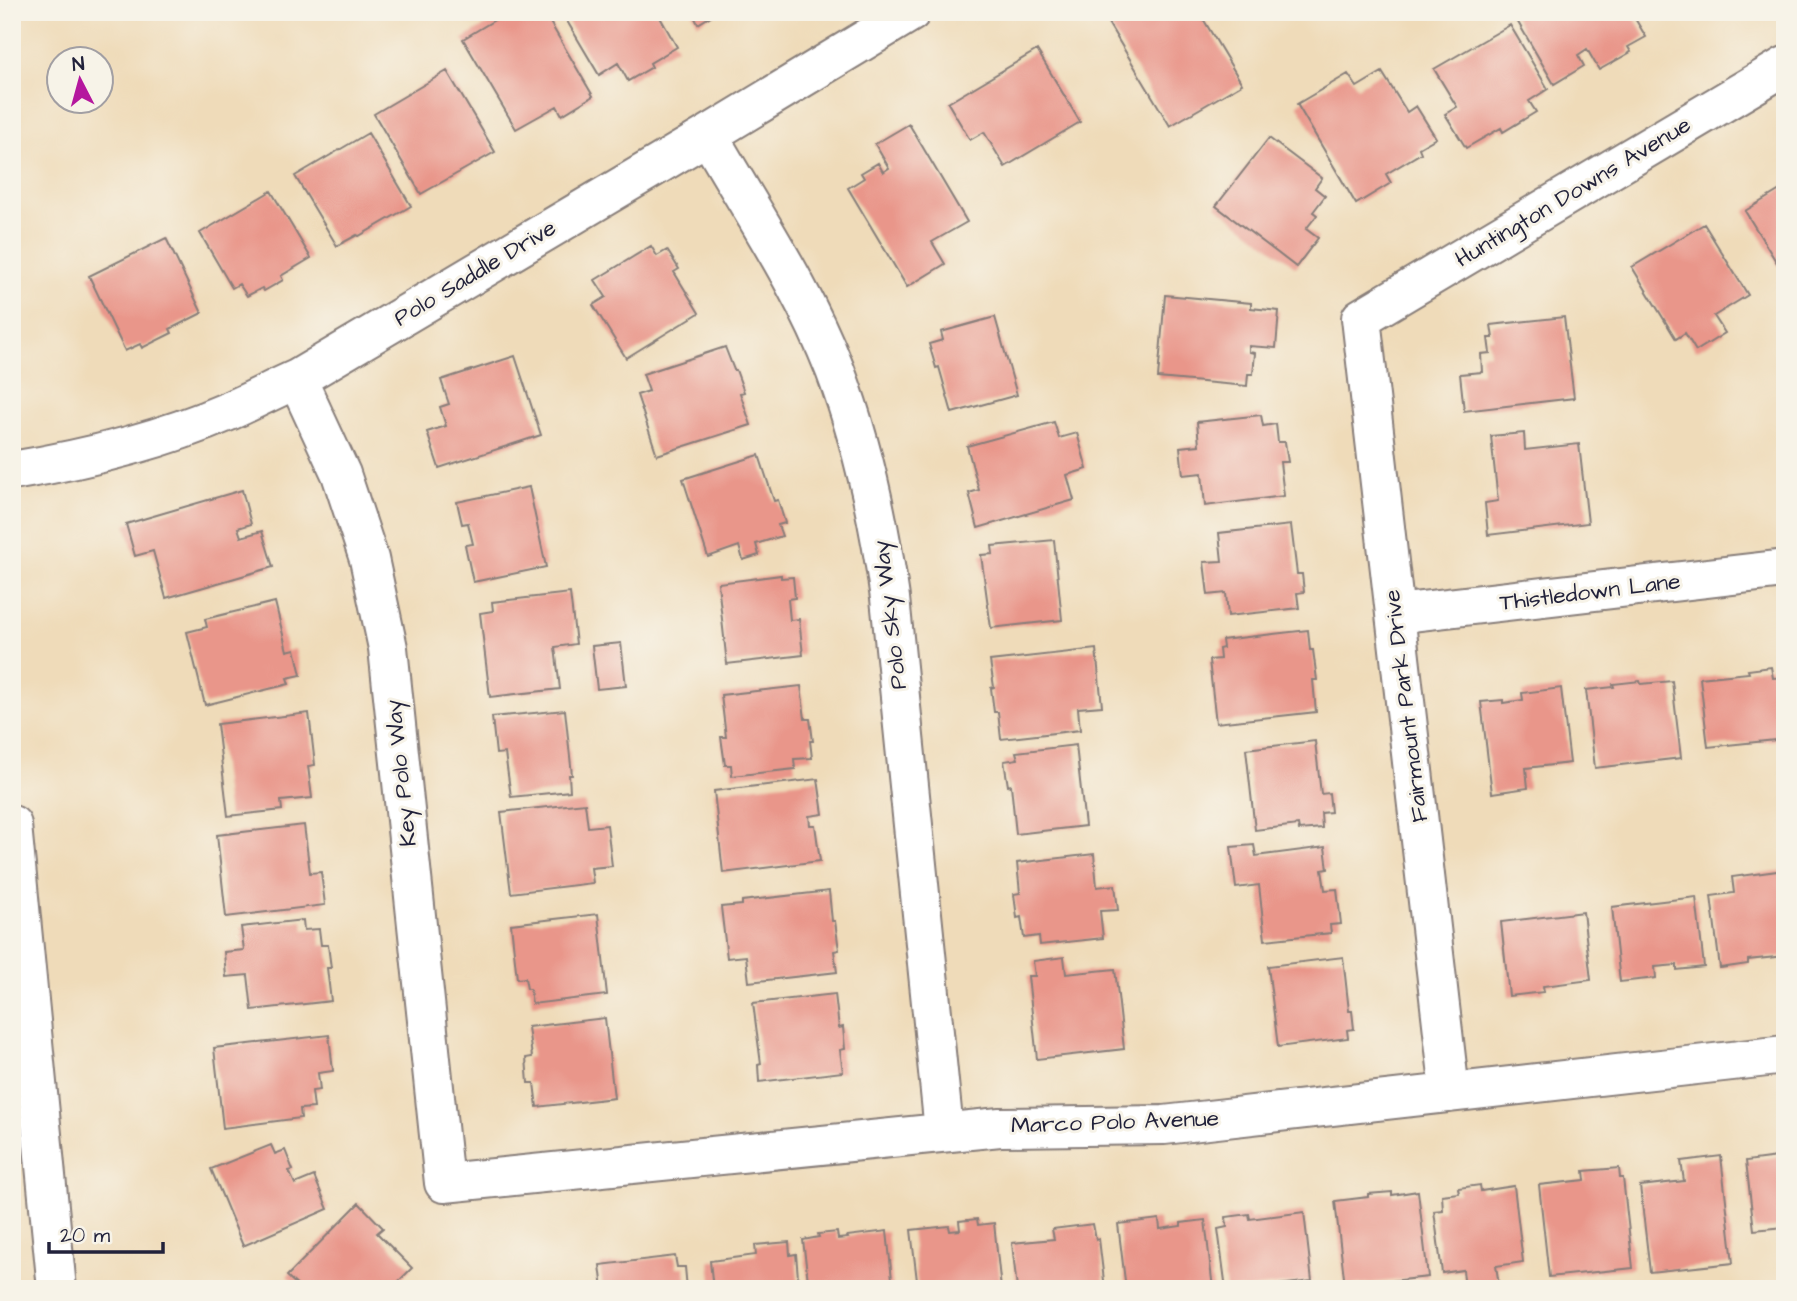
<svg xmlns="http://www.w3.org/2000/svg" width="1797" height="1301" viewBox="0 0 1797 1301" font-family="'Architects Daughter',sans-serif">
  <rect width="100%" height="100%" fill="#f7f3e8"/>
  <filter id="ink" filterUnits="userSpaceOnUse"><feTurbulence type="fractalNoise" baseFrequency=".0143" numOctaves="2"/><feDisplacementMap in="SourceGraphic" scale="14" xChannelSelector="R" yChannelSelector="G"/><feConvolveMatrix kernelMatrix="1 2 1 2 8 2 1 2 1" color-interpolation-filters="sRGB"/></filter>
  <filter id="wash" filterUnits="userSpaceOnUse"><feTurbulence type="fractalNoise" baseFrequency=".00686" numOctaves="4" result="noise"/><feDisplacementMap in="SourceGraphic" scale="28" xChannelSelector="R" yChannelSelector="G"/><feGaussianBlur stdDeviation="1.57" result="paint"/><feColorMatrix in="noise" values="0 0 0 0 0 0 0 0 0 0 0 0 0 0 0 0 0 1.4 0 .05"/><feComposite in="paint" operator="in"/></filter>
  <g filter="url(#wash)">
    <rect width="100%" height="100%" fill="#efdbb9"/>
    <g id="blocks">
      <path fill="#e9968a" d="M508,12H524L528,19L541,12H544L593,96L562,115L557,106L516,129L463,39Z
        M571,12H657L677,47L650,63L652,67L628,81L618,63L599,75L564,16Z
        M692,12H717L698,24Z
        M1123,12H1143L1144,15L1148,12H1199L1242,84L1170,126L1107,21Z
        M1512,12H1613L1614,14L1618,12H1631L1646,37L1628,47L1631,52L1599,70L1587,49L1578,55L1584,66L1554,84Z
        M1510,25L1548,89L1529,101L1536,112L1503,132L1501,128L1466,148L1445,114L1457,107L1434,69Z
        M1037,50L1080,122L1005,167L984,132L970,140L948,103Z
        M447,71L495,152L421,194L374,114Z
        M1382,72L1407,112L1416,106L1436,138L1419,148L1421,153L1386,174L1391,183L1356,204L1297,104L1348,74L1357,87Z
        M909,124L967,222L932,242L945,264L907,287L848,188L864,178L861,173L878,163L883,172L889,168L875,144Z
        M368,133L411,206L359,236L357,235L337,246L295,176Z
        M1269,138L1322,178L1315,188L1325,196L1313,212L1317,215L1306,229L1318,238L1296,267L1216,206Z
        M1785,187V276L1745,211Z
        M271,191L311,258L281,276L283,280L264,291L262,288L247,296L239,284L232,288L200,233Z
        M1704,224L1748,295L1714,316L1725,333L1696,351L1685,333L1676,339L1632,267Z
        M166,238L202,313L170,329L172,333L142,348L140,344L125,351L89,276Z
        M651,246L657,256L667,250L679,269L674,272L699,313L626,358L593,305L606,297L595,280Z
        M1165,295L1251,303V308L1279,311L1276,348L1249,346V352L1255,353L1253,374H1248L1247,386L1158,378Z
        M995,317L1017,395L952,413L939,367L936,368L929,344L943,340L941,332Z
        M1564,317L1574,398L1464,411L1460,374L1482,372L1481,354L1490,353L1488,338H1493L1491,325Z
        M725,347L734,370H736L744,392L740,393L751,425L657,455L637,395L649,391L643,374Z
        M515,356L541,435L439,468L427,432L446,426L440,407L449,404L441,380Z
        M1261,415L1263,426L1276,424L1278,442H1285L1288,462H1280L1284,496L1205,506L1202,473L1183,475L1180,447L1199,445L1197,422Z
        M1054,422L1059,438L1077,433L1087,469L1067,475L1074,500L978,528L969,493L979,490L967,446Z
        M1524,433L1525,450L1579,444L1588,523L1488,535L1485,503L1498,501L1491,436Z
        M759,455L774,501L778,500L785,523L778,525L782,536L756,544L759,555L743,560L739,546L708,557L683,479Z
        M529,487L546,567L473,582L465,545L473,544L468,523L462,524L457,502Z
        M242,490L251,524L238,528L241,537L262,531L273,567L166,598L153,551L135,556L126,524Z
        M1291,525L1297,574H1302L1304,592L1297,593L1299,608L1228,616L1226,593L1208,595L1204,562L1222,561L1219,533Z
        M1054,540L1062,620L991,628L981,555L993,554L992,546Z
        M781,575V578L793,577L795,598L788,599L790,620L799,619L803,655L727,664L718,583Z
        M570,593L576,644L555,647L560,689L490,697L480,613L493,611L492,602Z
        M275,602L287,651L295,649L301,675L287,678L289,684L205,705L187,632L207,627L205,619Z
        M1308,630L1310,650H1313L1317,680H1313L1316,712L1216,723L1209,660L1220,659L1219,649L1223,648L1222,640Z
        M621,643L626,686L597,689L592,646Z
        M1096,649L1102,706L1078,708L1080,730L1001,739L998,712H994L991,688L994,687L990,661Z
        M1771,667L1773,678L1785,677V739L1708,747L1700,678L1749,673L1748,670Z
        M1640,681L1641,684L1672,681L1681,758L1595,768L1586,690L1614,687L1613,684Z
        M801,686L805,719H810L813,741H810L812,758L794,759L795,769L732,776L731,765H725L721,737H726L721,695Z
        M1561,688L1570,763L1526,768L1528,788L1492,793L1481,702L1503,700V703L1523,700L1522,693Z
        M565,710L572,775H569L570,791L511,797L505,753L496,754L492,717Z
        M309,713L315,765L308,766L312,798L281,801L282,810L228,816L217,724Z
        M1315,741L1321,794L1329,793L1331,812L1321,813L1322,828L1299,830L1298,825L1255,830L1246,749Z
        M1076,745L1085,826L1016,834L1011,785L1008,786L1004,761L1018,759L1016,752Z
        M818,779L823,814L809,816L810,825H815L820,861L723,873L714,791Z
        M585,803L588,827L607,825L612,866L591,868L593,883L511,893L501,812Z
        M304,825L310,873L321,872L325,905L226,917L217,835Z
        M1254,845L1256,856L1325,847L1328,869L1322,870L1325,890L1337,889L1341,924L1330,925L1331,933L1265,940L1259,885L1236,888L1231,847Z
        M1094,854L1097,887L1115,885L1118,910L1100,911L1103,938L1040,945L1039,936L1024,938L1021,917L1017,918L1014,894L1020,893L1017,863Z
        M1785,870V956L1748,960V964L1720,968L1711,896L1734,893L1732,877Z
        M829,891L832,921H835L839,950L834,951L837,972L749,982L746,956L727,958L721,907L742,905V901Z
        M1696,897L1704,967L1677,970V965L1655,967L1656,978L1620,982L1612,907Z
        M1583,912L1591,980L1543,986L1544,992L1509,996L1501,922Z
        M598,914L607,995L532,1004L530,989H527L525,978L517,979L511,924Z
        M303,920L304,930L319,929L321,945H328L331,968H327L331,1001L252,1010L248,975L226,977L224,952L244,950L241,927Z
        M1064,957L1066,974L1115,969L1124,1049L1037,1059L1028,976H1035L1033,961Z
        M1343,957L1349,1011H1352L1354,1029L1347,1030L1348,1038L1278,1047L1268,966Z
        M835,994L839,1028L843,1027L845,1049L840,1050L843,1072L759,1082L758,1065L761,1064L753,1003Z
        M605,1018L614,1098L537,1107L534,1083H528L526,1058L532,1057L528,1027Z
        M329,1035L333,1071L318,1073L320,1090L312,1091L314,1108L300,1109L301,1118L223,1128L214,1048Z
        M271,1145L275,1154L285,1150L293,1170L289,1171L295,1184L314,1176L328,1209L243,1246L211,1169Z
        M1721,1156L1733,1263L1650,1272L1640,1186L1684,1181L1681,1161Z
        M1785,1156V1227L1754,1230L1746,1161Z
        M1619,1168L1620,1178H1623L1633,1268L1549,1277L1539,1185L1585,1180L1584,1171Z
        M1480,1185L1481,1191L1514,1186L1523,1262L1496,1266L1499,1285L1465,1289L1463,1270L1442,1273L1434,1211L1443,1210L1442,1195L1459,1193L1458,1188Z
        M1418,1191L1428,1277L1345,1286L1335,1201L1368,1197V1194L1392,1192V1195Z
        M359,1203L383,1228L377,1233L412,1268L391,1289H301L287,1276Z
        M1304,1212L1312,1281L1245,1289H1226L1218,1229L1227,1227L1226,1217L1249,1214L1250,1219Z
        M977,1219L978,1225L994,1223L1001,1289H918L911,1230L949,1226L950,1231L960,1230L959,1221Z
        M1159,1219L1160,1229L1181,1226V1223L1205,1220L1213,1289H1126L1118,1224Z
        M1093,1224L1096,1240L1099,1239L1105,1289H1017L1012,1243L1054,1239L1052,1229Z
        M887,1231L893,1289H809L803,1240L819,1237L818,1234L837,1232L838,1239L848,1238L847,1236Z
        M789,1242L790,1255L796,1254L799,1289H713L710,1261L756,1255L755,1245Z
        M675,1256L677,1267H685L687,1289H603L600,1265Z"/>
    </g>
  </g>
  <g filter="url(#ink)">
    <use href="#blocks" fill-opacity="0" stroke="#887e7a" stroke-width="2"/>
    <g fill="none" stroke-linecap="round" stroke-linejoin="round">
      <g stroke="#887e7a" stroke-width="42">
        <path id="minor" d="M708,135C752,212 803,287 835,370C863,444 879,520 890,598L944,1131
          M297,379L341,474L369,559L388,648L444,1183L1000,1127L1164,1125L1785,1055
          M12,471C86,459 160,441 229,411C252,401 274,389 297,379L708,135L911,12
          M1395,614L1785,569
          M12,825L57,1289
          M1450,1093L1361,318L1785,66"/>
      </g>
      <use href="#minor" stroke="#fff" stroke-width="38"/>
    </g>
  </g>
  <g text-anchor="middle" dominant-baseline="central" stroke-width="6" stroke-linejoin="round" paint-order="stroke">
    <g font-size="23" fill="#22223b" stroke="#f7f3e8">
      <text transform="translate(1573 192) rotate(-31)">Huntington Downs Avenue</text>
      <text transform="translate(475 273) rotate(-31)">Polo Saddle Drive</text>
      <text transform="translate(1590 592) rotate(-7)">Thistledown Lane</text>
      <text transform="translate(890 615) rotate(-97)">Polo Sky Way</text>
      <text transform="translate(1406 706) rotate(-97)">Fairmount Park Drive</text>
      <text transform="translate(401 773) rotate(-96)">Key Polo Way</text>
      <text transform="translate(1115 1122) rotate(-2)">Marco Polo Avenue</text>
    </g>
  </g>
  <rect width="1797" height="1301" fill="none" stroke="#f7f3e8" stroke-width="42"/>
  <g transform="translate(80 80) rotate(354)"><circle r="33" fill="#f7f3e8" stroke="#a29fa3" stroke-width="2"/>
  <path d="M0-5L12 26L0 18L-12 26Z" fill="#b5179e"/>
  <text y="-10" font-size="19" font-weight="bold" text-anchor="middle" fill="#22223b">N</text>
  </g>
  <path d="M49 1242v10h114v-10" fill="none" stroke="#22223b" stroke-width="3.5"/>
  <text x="60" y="1242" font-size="21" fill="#22223b" stroke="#f7f3e8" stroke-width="5" paint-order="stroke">20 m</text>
</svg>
